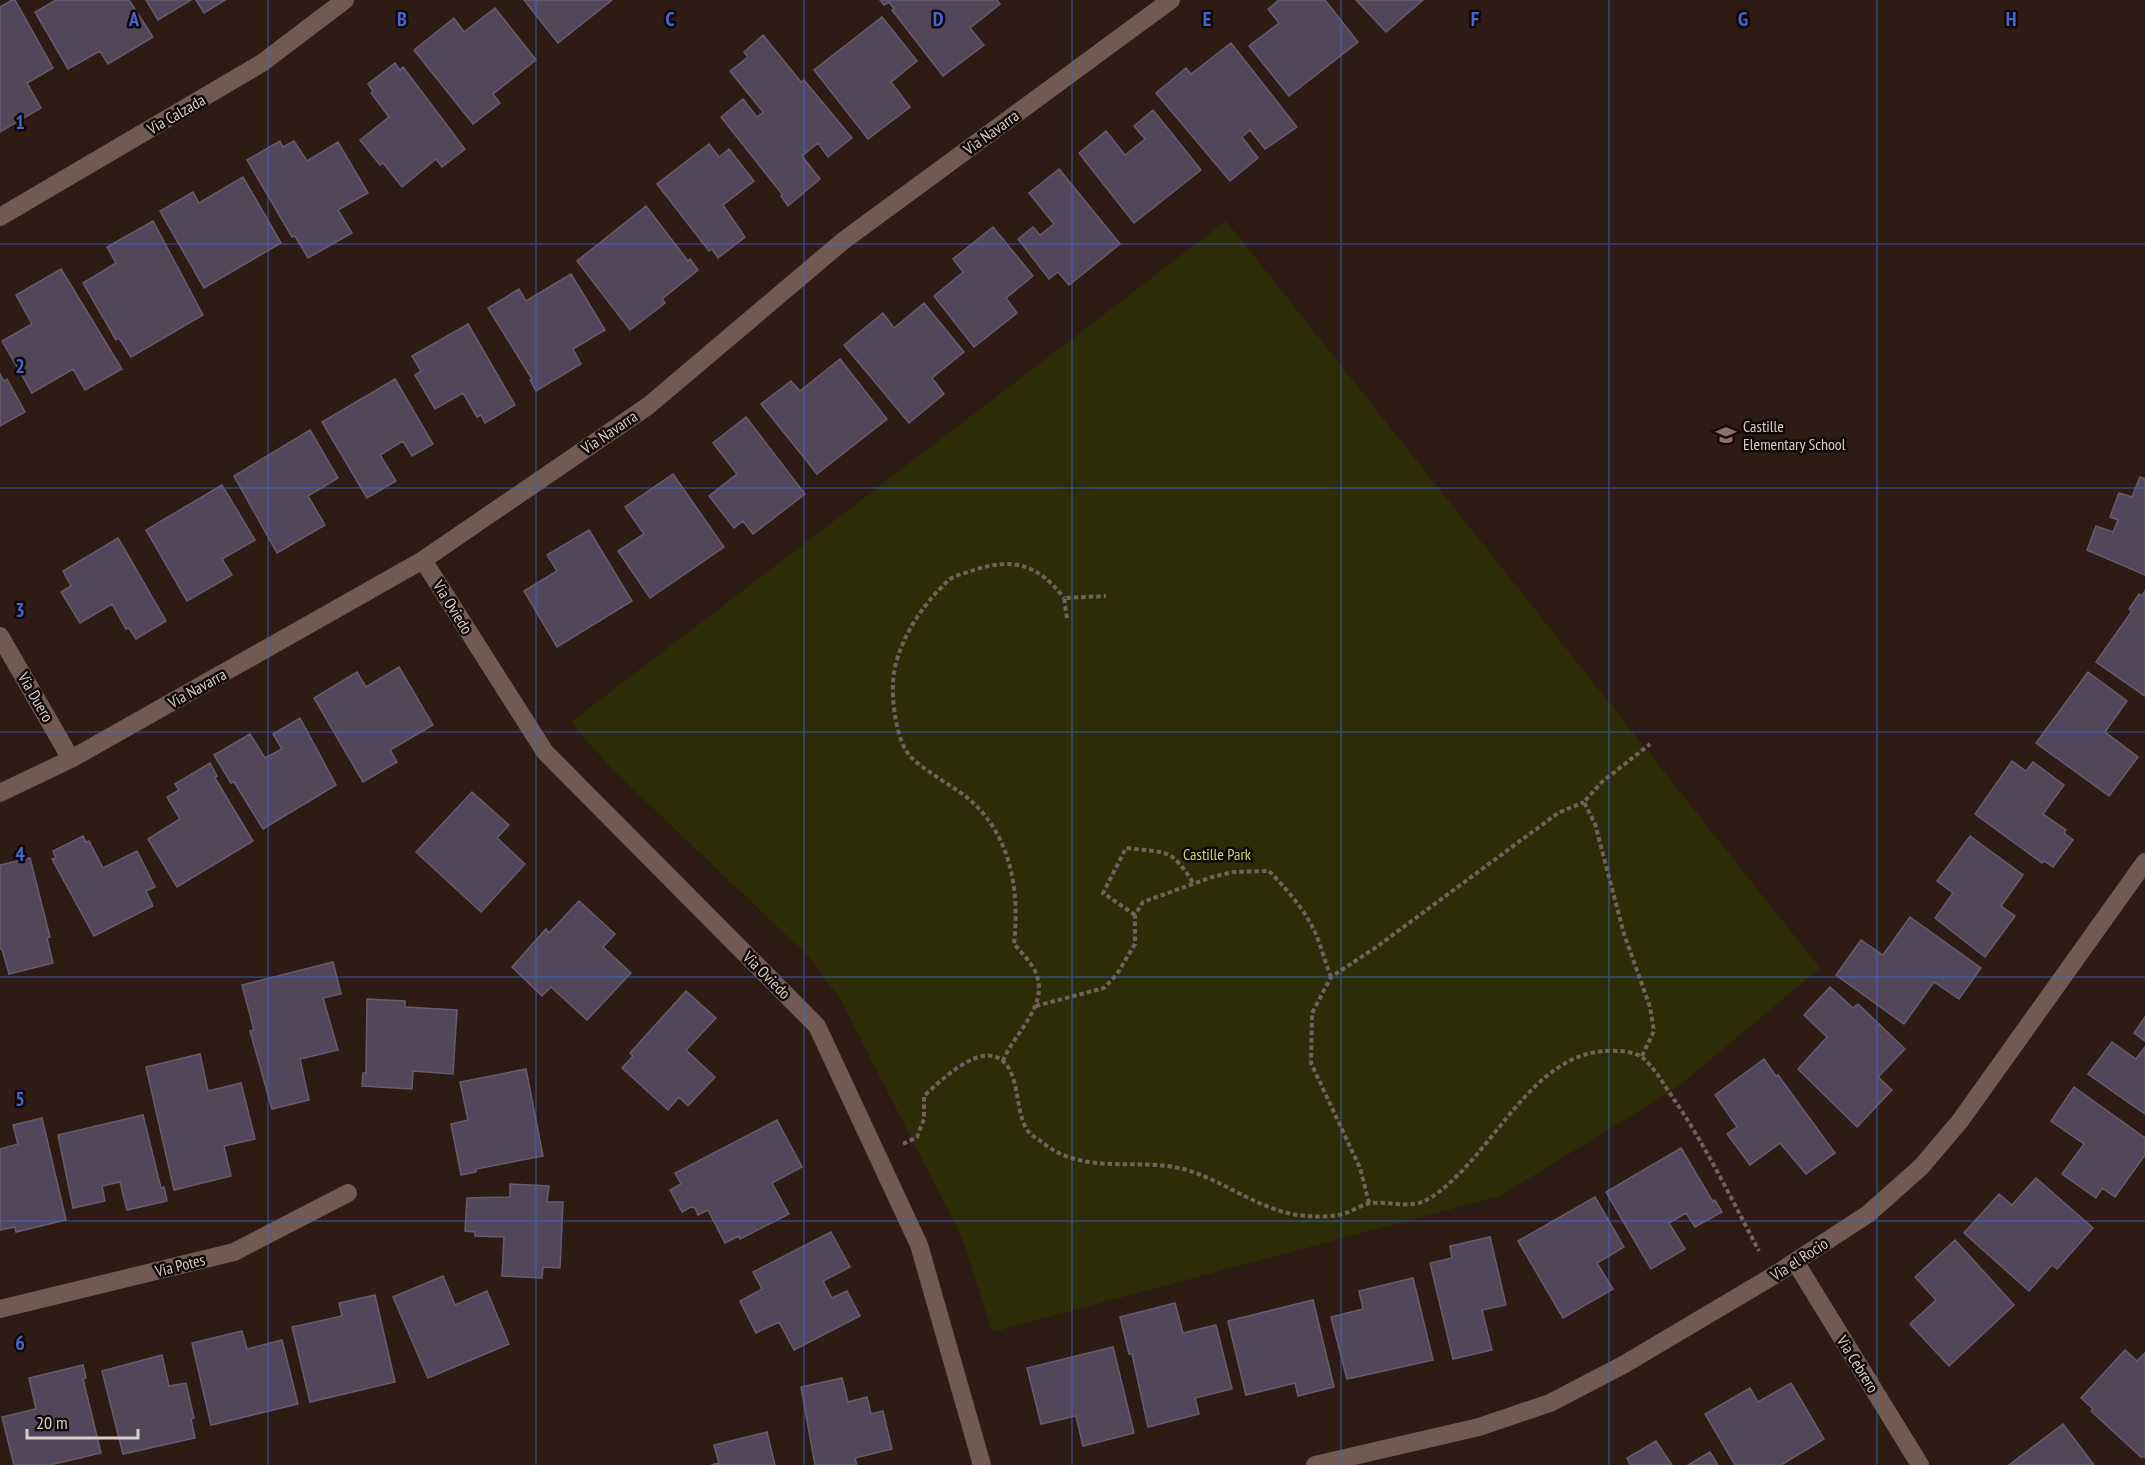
<svg xmlns="http://www.w3.org/2000/svg" width="2145" height="1465" viewBox="0 0 2145 1465" font-family="'PT Sans Narrow',sans-serif">
  <rect width="100%" height="100%" fill="#2e1c14"/>
  <path fill="#2c2d07" d="M1226,221L1820,968L1675,1089L1500,1196L992,1332L965,1246L954,1222L841,1000L808,956L611,768L571,722Z"/>
  <path fill="#52475a" stroke="#675c6f" stroke-width="1.5" d="M12,0H15L53,68L27,83L41,108L0,132V7Z
    M56,0H129L153,37L108,64L100,51L68,69L35,12Z
    M146,0H191L158,20Z
    M196,0H225L204,13Z
    M524,0H612L558,43Z
    M880,0H997L1000,4L970,28L984,45L943,76L892,10L894,9L889,2L884,5Z
    M1279,0H1325L1358,42L1289,96L1249,46L1279,23L1268,9Z
    M1356,0H1423L1386,32Z
    M495,8L536,60L493,94L500,103L473,124L414,50L454,18L464,32Z
    M882,17L917,61L891,82L910,107L868,139L814,70Z
    M763,35L801,82L804,80L852,138L828,157L818,143L802,156L820,179L788,206L781,196L782,194L721,117L743,99L757,117L763,112L730,71L748,57L744,52Z
    M1231,43L1297,127L1265,149L1250,130L1242,137L1258,158L1230,181L1156,93L1186,68L1191,74Z
    M395,63L400,70L403,67L465,149L442,167L436,159L402,187L383,163L380,165L360,140L389,117L371,93L373,91L368,84Z
    M1153,110L1201,170L1134,223L1079,153L1106,131L1125,155L1145,139L1134,126Z
    M280,141L283,147L294,141L307,161L338,142L368,193L338,210L352,233L308,258L295,236L292,237L247,160Z
    M709,144L719,157L729,149L754,181L723,205L745,237L718,258L712,249L709,251L657,184Z
    M1059,169L1120,244L1069,285L1058,272L1049,279L1018,239L1033,227L1040,235L1054,224L1029,193Z
    M243,177L281,243L204,288L160,211L193,192L199,203Z
    M646,206L688,261L690,259L698,270L662,299L665,303L630,330L577,261Z
    M153,221L203,315L131,357L119,338L116,340L83,283L116,263L107,247Z
    M993,227L1033,276L1006,298L1017,313L974,347L934,296L963,272L953,259Z
    M61,269L122,369L85,390L73,369L32,393L2,341L32,324L16,295Z
    M571,274L605,330L573,349L581,364L536,391L530,380L532,379L488,308L519,289L526,301Z
    M924,303L964,352L932,378L944,394L909,423L844,345L883,313L894,328Z
    M468,324L515,405L485,423L481,415L477,417L463,393L435,409L415,375L421,371L412,356Z
    M840,359L887,419L817,474L761,404L791,381L800,391Z
    M0,374L4,381L7,379L25,412L0,426Z
    M395,379L433,444L412,456L403,441L380,455L396,481L367,498L322,422Z
    M746,417L805,494L753,534L743,521L734,528L709,496L737,474L713,443Z
    M310,430L338,478L308,496L325,525L277,553L234,476Z
    M673,474L724,547L650,598L618,551L644,534L625,507Z
    M2140,477L2145,479V575L2087,550L2096,526L2113,532L2118,520L2110,517L2119,493L2132,497Z
    M222,485L255,540L222,559L232,575L187,601L146,530Z
    M589,530L632,601L557,647L524,591L557,571L547,555Z
    M118,538L166,621L136,639L129,628L126,629L112,604L80,623L61,592L71,586L63,571Z
    M2145,591V696L2096,662L2132,611L2129,609L2139,594L2142,596Z
    M399,667L433,725L390,750L397,762L363,782L314,698L357,672L366,687Z
    M2088,672L2127,701L2105,732L2138,757L2109,796L2036,743Z
    M300,718L336,785L263,829L234,782L231,783L214,755L250,734L265,758L282,749L273,734Z
    M2012,761L2026,771L2033,762L2064,785L2043,814L2066,830L2064,833L2073,840L2053,867L2044,861L2042,863L1975,814Z
    M210,763L217,776L215,778L253,841L177,887L148,839L180,819L167,797L179,790L175,784Z
    M472,792L509,825L497,838L525,864L481,912L416,852Z
    M83,836L86,842L89,841L103,868L137,851L155,887L146,891L153,906L94,936L52,859L56,858L53,851Z
    M1970,836L2023,875L2001,906L2015,916L1985,957L1935,918L1953,893L1937,881Z
    M30,858L50,937L47,938L53,963L9,974L2,949H0V865Z
    M579,901L615,934L603,947L631,973L587,1020L551,987L542,996L512,967L546,929L549,933Z
    M1910,917L1981,968L1959,999L1934,982L1904,1024L1836,975L1861,940L1883,955Z
    M333,962L341,994L323,998L338,1050L300,1059L309,1100L272,1109L250,1031L254,1030L242,985Z
    M1830,987L1853,1008L1858,1004L1905,1049L1878,1077L1892,1090L1857,1127L1798,1069L1827,1037L1804,1015Z
    M686,991L716,1018L686,1050L715,1077L688,1106L679,1097L668,1110L622,1068L633,1056L630,1053Z
    M367,999L405,1001V1007L457,1010L453,1074L413,1071L412,1089L362,1086L363,1073H366Z
    M2145,1017V1041L2134,1033Z
    M2112,1042L2136,1059L2145,1047V1114L2088,1074Z
    M200,1054L208,1091L241,1083L255,1139L224,1146L231,1176L174,1190L146,1067Z
    M1764,1059L1776,1076L1778,1075L1835,1153L1806,1174L1780,1143L1750,1165L1727,1134L1737,1127L1715,1095Z
    M526,1069L543,1156L476,1169V1172L461,1175L451,1124L468,1120L460,1082Z
    M2074,1087L2145,1138V1155L2115,1197L2102,1188L2096,1198L2062,1174L2084,1144L2051,1121Z
    M143,1115L161,1188L164,1187L167,1201L127,1210L120,1182L102,1186L105,1201L73,1208L58,1135Z
    M42,1118L66,1220L16,1232L15,1227L0,1230V1149L18,1144L13,1125Z
    M777,1120L802,1167L772,1183L789,1214L740,1239L739,1236L725,1243L708,1210L698,1215L695,1208L691,1207L682,1212L670,1190L681,1184L675,1173Z
    M1681,1148L1713,1202L1715,1200L1722,1212L1695,1227L1686,1213L1669,1223L1685,1249L1651,1269L1606,1192Z
    M2036,1178L2093,1228L2057,1269L2052,1265L2029,1291L1964,1233L1999,1194L2012,1205Z
    M510,1184L549,1186L547,1202H563L560,1268L543,1267L542,1278L502,1276L504,1237L475,1236V1232L465,1231L467,1198L510,1197Z
    M1595,1197L1624,1247L1597,1263L1613,1289L1563,1318L1518,1241Z
    M831,1232L850,1267L823,1281L832,1298L847,1291L860,1316L794,1350L779,1322L756,1333L740,1301L762,1289L753,1272Z
    M1490,1237L1506,1305L1482,1310L1492,1350L1453,1359L1430,1263L1452,1258L1450,1246Z
    M1955,1240L2014,1305L1949,1366L1910,1324L1936,1300L1915,1277Z
    M443,1276L455,1305L487,1291L509,1344L428,1378L393,1297Z
    M1413,1278L1433,1360L1347,1379L1331,1317L1363,1309L1359,1291Z
    M375,1295L395,1382L310,1402L292,1327L342,1316L339,1303Z
    M1313,1300L1334,1387L1298,1396L1295,1383L1246,1395L1228,1321Z
    M1175,1303L1183,1333L1216,1325L1232,1389L1195,1398L1199,1414L1148,1427L1132,1354H1129L1120,1317Z
    M242,1331L247,1349L282,1340L298,1404L211,1425L192,1343Z
    M1113,1347L1134,1433L1083,1446L1076,1416L1041,1424L1027,1368Z
    M2125,1350L2137,1361L2145,1353V1457H2141L2091,1411L2093,1409L2081,1398Z
    M162,1355L169,1386L186,1383L194,1418L191,1419L195,1438L123,1454L102,1371Z
    M83,1365L86,1378L83,1379L101,1453L50,1465H14L2,1417L36,1409L29,1378Z
    M842,1378L848,1402L867,1397L871,1414L883,1411L892,1449L855,1458L857,1465H815L801,1387Z
    M1791,1383L1824,1439L1781,1465H1735L1705,1414L1750,1388L1758,1402Z
    M2063,1424L2094,1465H2009Z
    M767,1432L775,1465H711L719,1463L714,1445Z
    M1656,1441L1672,1465H1630L1627,1458Z
    M1710,1452L1718,1465H1688Z"/>
  <g fill="none" stroke-linecap="round" stroke-linejoin="round">
    <path stroke="#72625b" stroke-width="4" stroke-dasharray="4.5 3" stroke-linecap="butt" d="M1067,618L1064,598L1106,596
      M1135,915L1103,893L1126,848C1166,853 1171,847 1193,883
      M1036,1006L1104,988L1117,974L1135,944V915L1143,902L1212,877L1233,872L1269,871C1286,888 1304,909 1315,932C1321,946 1325,962 1331,977
      M1642,1056L1654,1031L1650,1007L1624,934L1595,824L1584,802L1602,782L1650,744
      M1003,1061C1014,1032 1051,1005 1035,971C1030,961 1021,952 1014,944C1020,890 1011,832 965,796C951,785 920,768 910,756C896,740 892,702 893,682C895,645 922,604 949,580C955,575 966,573 974,570C1014,557 1039,565 1064,598
      M903,1144L917,1137L924,1119V1096C939,1082 971,1051 993,1056C1021,1063 1014,1108 1026,1128C1029,1134 1036,1138 1042,1142C1085,1178 1142,1155 1190,1171C1230,1184 1265,1214 1308,1216C1320,1217 1334,1217 1346,1213C1354,1210 1363,1204 1371,1203C1391,1201 1412,1210 1430,1198C1495,1157 1532,1045 1617,1051C1625,1051 1638,1053 1643,1058C1655,1068 1664,1085 1673,1098C1706,1146 1732,1200 1759,1251
      M1369,1203L1360,1168L1311,1063L1312,1013L1331,977L1375,948L1558,813L1584,802"/>
    <path stroke="#715a51" stroke-width="18" d="M0,217L262,63L345,0
      M423,560L545,752L817,1026L919,1245L982,1465
      M0,636L71,759
      M0,793L71,759L423,560L648,406L843,241L1171,0
      M1796,1263L1920,1465
      M0,1309L234,1252L348,1193
      M1315,1465L1479,1427L1550,1403L1623,1365L1773,1276L1868,1214L1921,1167L1960,1121L2145,862"/>
  </g>
  <path fill="none" stroke="#4368d5" stroke-width="1.5" stroke-opacity="0.55" d="M268,0V1465M536,0V1465M804,0V1465M1072,0V1465M1341,0V1465M1609,0V1465M1877,0V1465M0,244H2145M0,488H2145M0,732H2145M0,977H2145M0,1221H2145"/>
  <defs>
    <g id="school-bare" transform="scale(1.62)"><path d="M0-5L7-2L0 1L-7-2ZM-4 1L0 2.5L4 1V4Q0 6-4 4Z" fill="#8d6e63" stroke="#110806" stroke-width="2.5" paint-order="stroke"/></g>
  </defs>
  <g fill-rule="evenodd">
    <use href="#school-bare" x="1726" y="435"/>
  </g>
  <g text-anchor="middle" dominant-baseline="central" stroke-width="5" stroke-linejoin="round" paint-order="stroke">
    <g font-size="16" fill="#dbcec9" stroke="#110806">
      <text transform="translate(176 114) rotate(-30)">Via Calzada</text>
      <text transform="translate(991 132) rotate(-36)">Via Navarra</text>
      <text transform="translate(609 432) rotate(-34)">Via Navarra</text>
      <text transform="translate(453 607) rotate(58)">Via Oviedo</text>
      <text transform="translate(197 688) rotate(-29)">Via Navarra</text>
      <text transform="translate(36 697) rotate(60)">Via Duero</text>
      <text transform="translate(767 975) rotate(45)">Via Oviedo</text>
      <text transform="translate(1799 1259) rotate(-33)">Via el Rocio</text>
      <text transform="translate(180 1265) rotate(-14)">Via Potes</text>
      <text transform="translate(1858 1364) rotate(58)">Via Cebrero</text>
    </g>
    <g font-size="16" fill="#dbcec9" stroke="#110806" text-anchor="start">
      <text x="1743" y="426">Castille<tspan x="1743" dy="18">Elementary School</tspan></text>
    </g>
    <g font-size="16" fill="#d0d66e" stroke="#110806">
      <text x="1217" y="854">Castille Park</text>
    </g>
  </g>
  <g font-size="20" text-anchor="middle" font-weight="bold" fill="#4368d5" stroke="#110806" stroke-width="5" stroke-linejoin="round" paint-order="stroke">
    <text x="134" y="26">A</text>
    <text x="402" y="26">B</text>
    <text x="670" y="26">C</text>
    <text x="938" y="26">D</text>
    <text x="1207" y="26">E</text>
    <text x="1475" y="26">F</text>
    <text x="1743" y="26">G</text>
    <text x="2011" y="26">H</text>
    <text x="20" y="129">1</text>
    <text x="20" y="373">2</text>
    <text x="20" y="617">3</text>
    <text x="20" y="861">4</text>
    <text x="20" y="1106">5</text>
    <text x="20" y="1350">6</text>
  </g>
  <path d="M27 1429v9h111v-9" fill="none" stroke="#dbcec9" stroke-width="3"/>
  <text x="36" y="1429" font-size="18" fill="#dbcec9" stroke="#110806" stroke-width="4.5" paint-order="stroke">20 m</text>
</svg>
